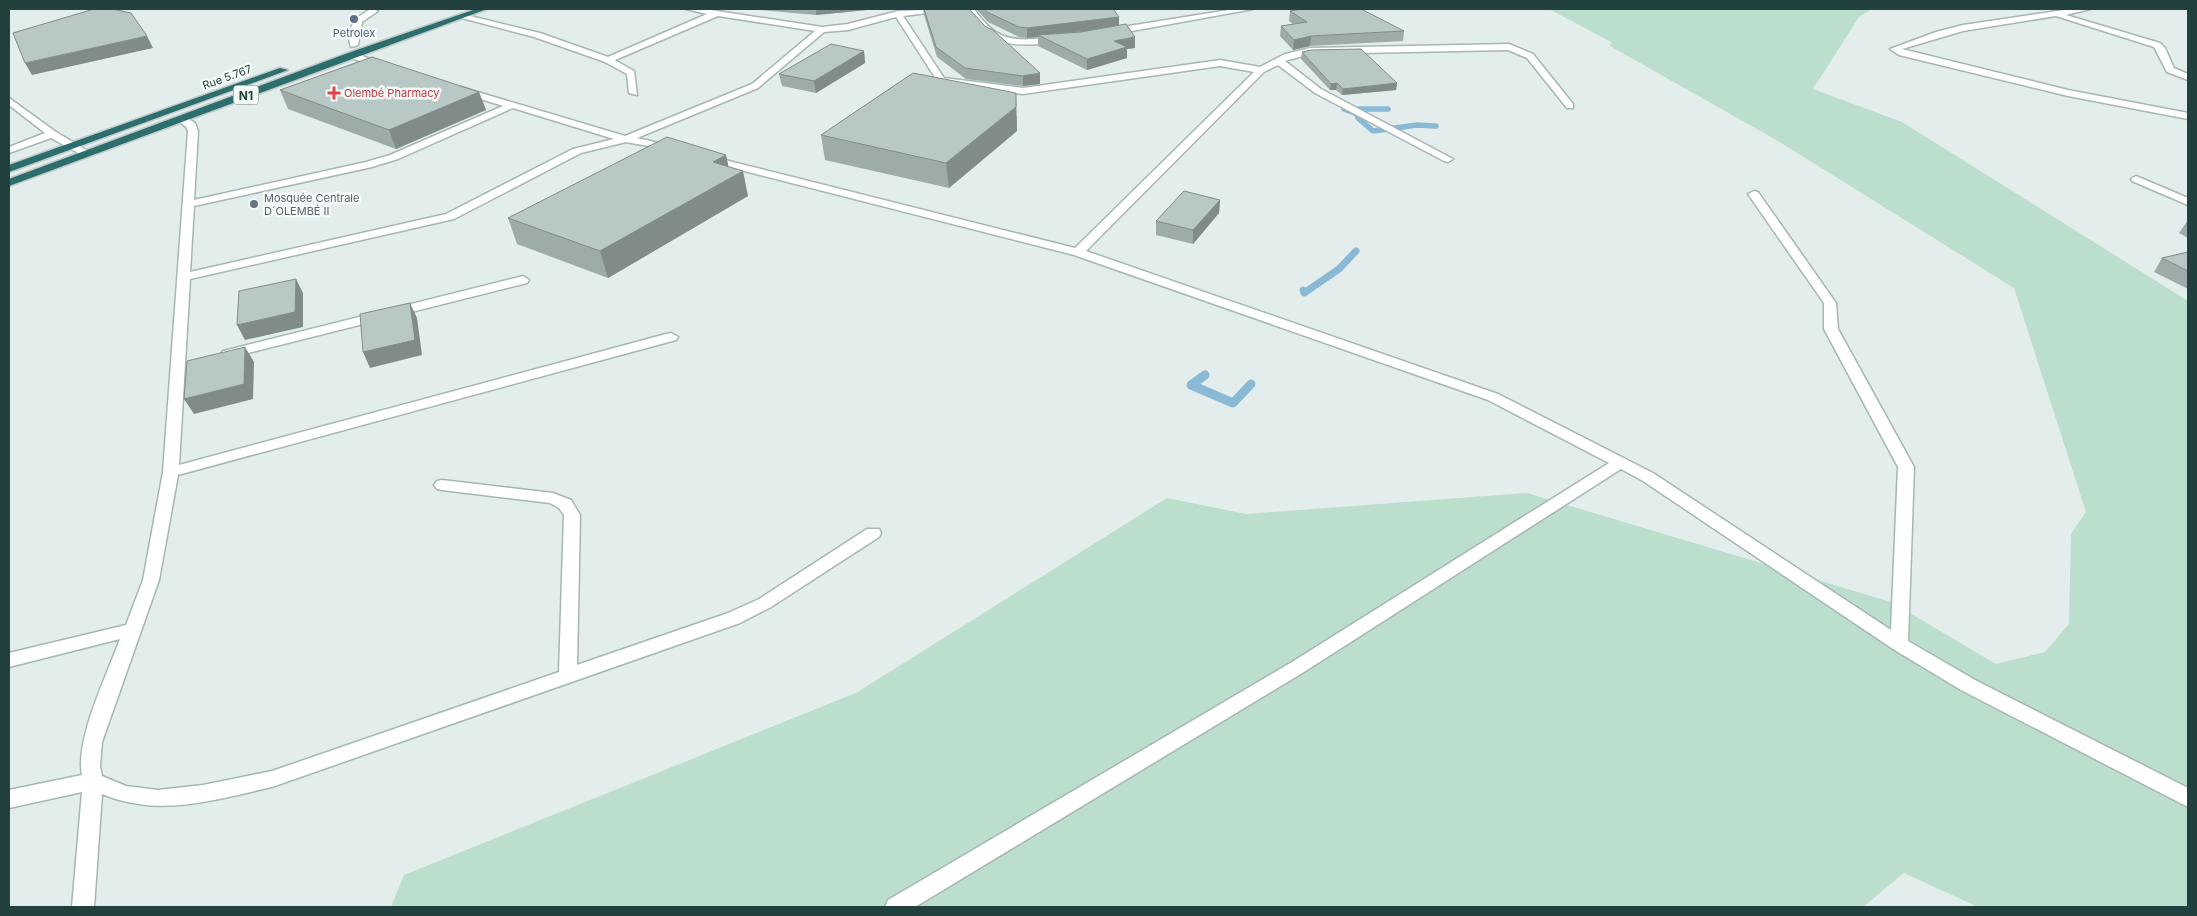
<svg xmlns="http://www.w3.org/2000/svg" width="2197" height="916" viewBox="0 0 2197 916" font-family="Inter,sans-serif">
  <rect width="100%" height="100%" fill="#e3edeb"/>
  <path fill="#bbdfcc" d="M1549,9H1872L1859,17L1813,89L1902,122L2188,301V907H1978L1904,873L1863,907H391L404,875L856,693L1167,498L1246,514L1527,493L1891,602L1996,664L2045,652L2069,624L2071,534L2086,512L2014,288L1778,141L1610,46L1611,42Z"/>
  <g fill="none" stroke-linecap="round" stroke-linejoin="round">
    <path stroke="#89b9d4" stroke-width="5.5" d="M1344,109L1357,114L1358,118L1373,131L1417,125L1436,126
      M1349,109H1388"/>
    <path stroke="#89b9d4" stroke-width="7" d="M1303,290L1304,293L1339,269L1356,251"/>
    <path stroke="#89b9d4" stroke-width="9" d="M1205,375L1191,385L1233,403L1251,384"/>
    <g stroke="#a5b6b4" stroke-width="3">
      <path id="lane" d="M371,9L378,11L362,22L358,45L351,47C345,29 355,17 371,9Z
        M605,58H611L634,71L637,95L629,93L627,74L605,62Z"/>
    </g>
    <g stroke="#a5b6b4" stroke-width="3">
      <path id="street" d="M686,9H704L822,27L848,24L898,11L948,9L944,11L903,16L944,78L1023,88L1220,60L1260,67L1285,54L1310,48L1509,44L1533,54L1573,104V108H1567L1527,58L1508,50L1310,54L1285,61L1321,89L1453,159L1448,162L1444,161L1315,93L1278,65L1264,72L1086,251L1498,394L1653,473L1891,630L1898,467L1824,329V303L1748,194L1754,191L1758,192L1836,303L1838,329L1914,467L1908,641L1975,680L2188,788V807L1961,690L1893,649L1643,481L1621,469L1304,672L915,907H885L888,900L1292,662L1609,463L1488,400L1074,255L705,161V157L709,156L1075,248L1254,72L1220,66L1023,94L948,85L938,82L896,17L848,30L824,32L758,88L637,138L676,147V151L626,142L581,153L454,219L190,279L179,465L666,334L671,333L678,337L676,340L178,475L159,580L102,742L100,766L102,776L126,786L158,790L203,785L272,771L559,672L564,515L559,508L550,503L442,490L437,489L434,485L437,481L442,480L553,493L571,500L580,515L577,665L728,613L759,599L867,529H879L881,533L879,537L771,607L740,623L272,787C213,800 160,818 102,794L94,907H72L82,792L9,808V790L82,775C75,739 107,675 120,639L9,667V653L126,625L143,580L163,472L188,131L186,127L178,120L187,118L195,123L198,131L194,200L366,162L390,155L503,106L458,92L456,90L461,87L625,136L752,84L815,31L718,16L608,63L534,37L458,17L462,14L540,33L608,57L707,14ZM513,108L614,139L573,149L446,214L190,272L194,206L372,167L398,159Z
        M966,9H974C995,39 1010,42 1046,38C1052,38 1057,37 1061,40C1056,44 1046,44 1039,44C1001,47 987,39 966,9Z
        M1235,9H1253L1110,35L1106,32L1110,29Z
        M2071,9H2090L2066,15L2160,43L2165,48L2174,68L2188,74V80L2167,72L2154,47L2056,16L1963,31L1902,49L2068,90L2188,113V119L2068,96L1899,55L1890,49L1936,32L1963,25Z
        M348,53H354L389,66L384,69L348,57Z
        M9,98L56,132L93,154L88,157L84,156L51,138L9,153V147L45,133L9,105Z
        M2136,176L2188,198V205L2132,181L2131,179Z
        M523,276L529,280L527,283L228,358L221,354L223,351Z"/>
    </g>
    <g stroke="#c1cac9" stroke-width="3">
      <path id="highway" d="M476,9H487L9,186V179L348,53Z
        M280,68L288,70L9,172V165Z"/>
    </g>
    <use href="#lane" fill="#fff" fill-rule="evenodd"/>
    <use href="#street" fill="#fff" fill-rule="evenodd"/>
    <use href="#highway" fill="#2c6d6d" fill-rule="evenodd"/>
  </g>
  <path fill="#9eaca9" d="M746,9H877L816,15Z
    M923,9H969L1040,84L1023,86L966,79L937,57L924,15Z
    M976,9H1113L1119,26L1135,37V48L1127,49V58L1087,70L1038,46V37L1027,38L1019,37L988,22Z
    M1290,11L1404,31L1403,41L1310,46L1293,50L1280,36L1281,26L1293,24L1289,21Z
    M864,51L865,63L816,93L782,86L779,74Z
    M1302,52L1397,83L1396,90L1342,95L1336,90H1330L1301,59Z
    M280,90L479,92L486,110L396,149L288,109Z
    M1017,116V131L949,188L825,160L821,135Z
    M726,155L728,166L748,196L608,278L517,244L508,218Z
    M1220,200L1219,213L1193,244L1156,235V221Z
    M2188,220V238L2179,233Z
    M2188,252V289L2154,272L2162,258Z"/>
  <path fill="#818c8a" d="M816,9H877L816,15Z
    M1119,17V27L1040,36L1038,35V37L1027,38V28Z
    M147,36L153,48L32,75L25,63Z
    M1311,36L1310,46L1293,50L1294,40Z
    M1135,37V48L1127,49V58L1087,70V59L1114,41Z
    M864,51L865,63L816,93L814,81Z
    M1040,73V84L1023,86V76Z
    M1337,83L1336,90H1330L1331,84Z
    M1397,83L1396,90L1342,95L1343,89Z
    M479,92L486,110L396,149L389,130Z
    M1016,93L1017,131L949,188L946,163Z
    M726,155L731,178L743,171L748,196L608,278L600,251L713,162Z
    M1220,200L1219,213L1193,244V230Z
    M296,279L303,293V327L245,340L237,325Z
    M410,303L417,318L422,355L370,368L363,352Z
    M245,347L254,362L253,399L194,414L184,399Z"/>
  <path fill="#b8c8c5" stroke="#818c8a" d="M94,9H112L131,13L147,36L25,63L13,33Z
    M924,9H969L986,27L993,30L1040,73L1023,76L965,68L936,47Z
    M984,9H1113L1119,17L1027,28L1019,27L987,12Z
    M1302,9H1361L1404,31L1311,36L1294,40L1281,26L1307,22L1290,11Z
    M1126,24L1135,37L1114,41L1127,47L1087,59L1038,35L1081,32Z
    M831,44L864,51L814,81L779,74Z
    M1361,49L1397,83L1343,89L1337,83L1331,84L1302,52L1311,50Z
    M372,57L479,92L389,130L280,90Z
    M913,73L1016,93V107L946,163L821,135Z
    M667,137L726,155L713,162L743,171L600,251L508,218Z
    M1184,191L1220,200L1193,230L1156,221Z
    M2188,252V271L2162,258Z
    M296,279L295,312L237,325L239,291Z
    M410,303L415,340L363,352L360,314Z
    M245,347L244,384L184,399L187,361Z"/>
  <circle fill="#5c6f8a" stroke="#f4faf8" stroke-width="2" cx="354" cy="19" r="5"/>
  <path fill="#e0444e" stroke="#f4faf8" stroke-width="2" d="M331.5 85.5h5v5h5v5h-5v5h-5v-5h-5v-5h5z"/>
  <circle fill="#6b7280" stroke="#f4faf8" stroke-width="2" cx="254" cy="204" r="5"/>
  <g text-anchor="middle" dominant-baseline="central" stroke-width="5" stroke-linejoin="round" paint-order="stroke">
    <g font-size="11" fill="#4e5e75" stroke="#f4faf8">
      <text x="354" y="33">Petrolex</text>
    </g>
    <g font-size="11" fill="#22403e" stroke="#f4faf8">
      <text transform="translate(227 77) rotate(-20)">Rue 5.767</text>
    </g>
    <g font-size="11" fill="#be3a42" stroke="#f4faf8" text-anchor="start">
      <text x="344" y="93">Olembé Pharmacy</text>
    </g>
    <g font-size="11" fill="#5b616d" stroke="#f4faf8" text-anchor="start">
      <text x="264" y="198">Mosquée Centrale<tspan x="264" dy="13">D´OLEMBÉ II</tspan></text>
    </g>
    <rect fill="#f4faf8" stroke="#617876" stroke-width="1" x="233.5" y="85.5" width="25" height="19" rx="4"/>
    <g font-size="12" font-weight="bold" fill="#22403e">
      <text x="246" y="95">N1</text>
    </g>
  </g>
  <rect width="2197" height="916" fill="none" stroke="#22403e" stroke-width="20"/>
</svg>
